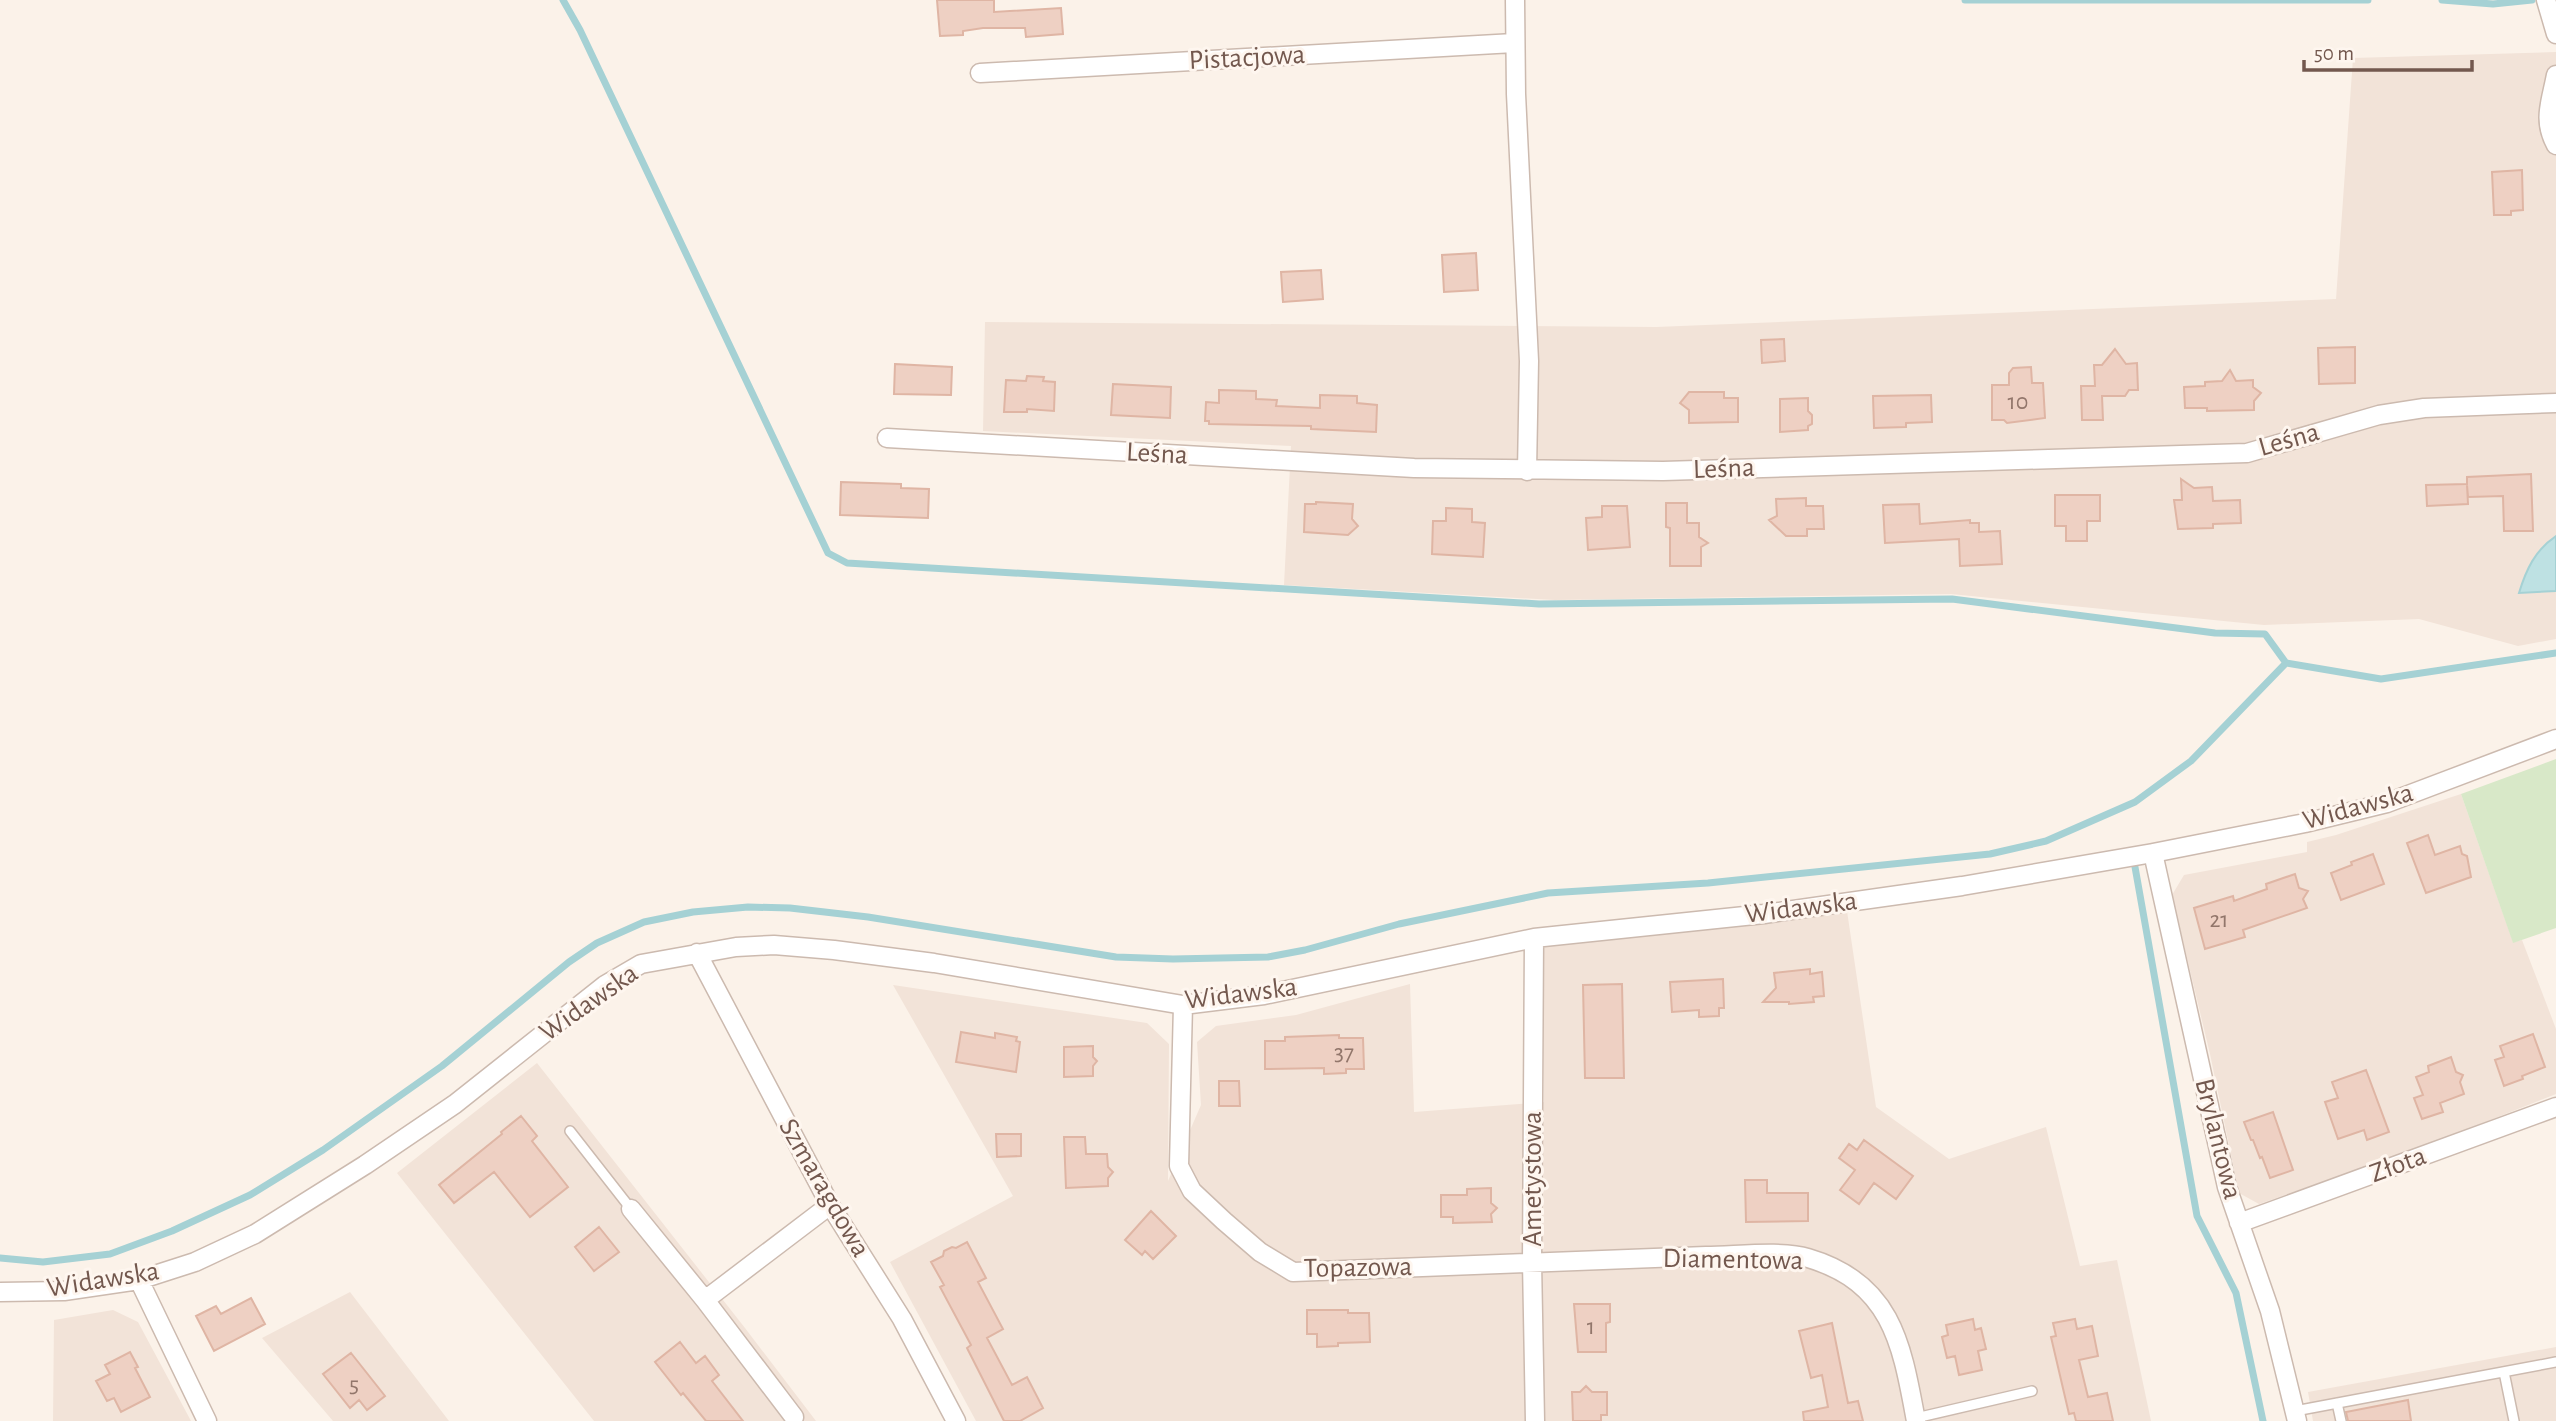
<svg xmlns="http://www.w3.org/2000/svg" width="2556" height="1421" viewBox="0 0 2556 1421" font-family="'Alegreya Sans',sans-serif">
  <rect width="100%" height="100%" fill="#fbf2e9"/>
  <path fill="#f2e3d8" d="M2556,52V639L2518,646L2419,619L2264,625L1951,594L1555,600L1284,585L1291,446L983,431L985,322L1656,327L2336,299L2353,58Z
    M2461,794L2513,942L2522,940L2556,1029V1094L2417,1149L2259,1204L2239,1193L2210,1054L2172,895L2184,875L2307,852V842L2336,835Z
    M1847,911L1876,1107L1949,1159L2046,1127L2080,1266L2117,1260L2151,1421H976L890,1262L1013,1196L893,985L1147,1023L1169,1044L1168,1181L1201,1105L1197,1042L1216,1026L1296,1015L1410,984L1414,1112L1544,1102L1542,945Z
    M537,1063L745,1328L816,1421H594L397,1173Z
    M350,1292L449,1421H333L262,1338Z
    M113,1310L138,1322L191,1421H53L54,1320Z
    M2556,1347V1421H2313L2308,1392Z"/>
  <path fill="#d8e8c8" d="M2556,759V928L2513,943L2461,794Z"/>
  <path fill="#bee1e3" stroke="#a5d1d4" stroke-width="2" d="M2556,536V591L2519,593C2526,570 2535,550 2556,536Z"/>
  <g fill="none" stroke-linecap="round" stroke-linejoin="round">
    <path stroke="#a5d1d4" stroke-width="7" d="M563,0L580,30L828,553L847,563L1539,604L1952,599L2215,633L2265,634L2286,663
      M1965,0H2368
      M2442,0L2493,4L2532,0
      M2135,867L2197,1216L2236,1293L2263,1421
      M0,1258L43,1262L110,1254L172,1231L250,1195L323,1150L442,1066L569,962L597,943L644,922L693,912L748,907L790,908L868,917L1116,957L1173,959L1268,957L1305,950L1399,924L1548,893L1708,883L1990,854L2046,841L2135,802L2191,761L2286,663L2381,679L2556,653"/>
  </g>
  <path fill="#eed0c3" stroke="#dfb5a4" stroke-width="2" d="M937,0H994V12L1061,8L1063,34L1026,37L1025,28H983L963,31V35L940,36Z
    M2522,170L2523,210L2511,211V215H2494L2492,172Z
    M1476,253L1478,290L1444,292L1442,255Z
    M1321,270L1323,299L1283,302L1281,272Z
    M1784,339L1785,361L1762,363L1761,340Z
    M2355,347V383L2319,384L2318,348Z
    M2115,349L2126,364L2137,363L2138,390H2129L2125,396H2102L2103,420H2082L2081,386H2095L2094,365H2102Z
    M895,364L952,367L951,395L894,394Z
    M2031,367L2032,383H2043L2045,418L2007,423L2004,420H1992V385H2009V373L2013,368Z
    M2230,370L2236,381L2253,380V387L2261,393L2254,401V410L2207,411V408H2185L2184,387L2205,386V382L2222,381Z
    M1027,376L1044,377L1043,381L1055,382L1054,411L1027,409V412H1004L1006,380L1026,381Z
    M1113,384L1171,387L1170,418L1111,415Z
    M1219,390L1256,391V399L1277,400L1276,406L1320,408V395L1357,396V403L1377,405L1376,432L1311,429V426L1209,424V421H1205L1206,402L1219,403Z
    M1689,392H1724V398H1738V422L1689,423V410L1680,403Z
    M1931,395L1932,422L1906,423V427L1874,428L1873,396Z
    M1808,398V411L1812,415V424L1808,426V430L1780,432V399Z
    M2531,474L2533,531H2504L2503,496L2468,497L2467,485L2468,504L2427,506L2426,485L2467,484V477Z
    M2181,479L2194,488L2212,487L2213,501L2240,500L2241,523L2213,524V528L2178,529L2174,500H2182Z
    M841,482L901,484V488L929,489L928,518L840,515Z
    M2055,495H2100V521H2087V541H2066V526H2055Z
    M1806,498V506H1823L1824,529H1807V536H1786L1769,520L1777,516L1776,499Z
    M1316,502L1353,504L1352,519L1358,526L1348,535L1304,532L1305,504H1316Z
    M1666,503H1687V523H1699V537L1708,543L1701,547V566H1670V528L1666,527Z
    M1919,504L1920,524L1970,520V523H1979V532L2000,531L2002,564L1960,566L1959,539L1885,543L1883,505Z
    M1602,506H1627L1630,547L1588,550L1586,518L1602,517Z
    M1446,508L1472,509V522L1485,523L1483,557L1432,554L1433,521H1446Z
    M2428,835L2435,855L2460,846L2462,854L2467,856L2471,877L2426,893L2407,843Z
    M2373,854L2384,884L2341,900L2331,873L2352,865L2351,862Z
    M2295,874L2299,888L2308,891L2303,899L2307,908L2243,930L2245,937L2205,949L2194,908L2233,896L2234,901L2267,889L2266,884Z
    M1810,969V974L1822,972L1824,996L1813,997L1814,1002L1789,1004V1002H1763L1776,988L1774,973Z
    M1723,979L1724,1008H1719V1016L1699,1017V1010L1672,1012L1670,982Z
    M1622,984L1624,1078H1585L1583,985Z
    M961,1032L995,1038V1033L1017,1037L1016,1041L1020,1042L1016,1072L956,1062Z
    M2533,1034L2545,1067L2522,1076L2523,1079L2504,1086L2495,1060L2504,1057L2500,1046Z
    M1339,1035V1038H1363L1364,1069H1346V1073L1324,1074V1068L1265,1069V1041H1285V1037Z
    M1093,1046V1057L1097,1061L1093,1066V1076L1064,1077V1047Z
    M2451,1057L2456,1072L2463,1075L2460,1082L2464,1094L2440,1103L2443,1112L2422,1119L2414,1098L2423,1095L2416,1077L2429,1072L2428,1066Z
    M2366,1070L2389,1132L2367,1140L2364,1130L2338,1139L2325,1102L2338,1098L2332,1082Z
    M1219,1081H1239L1240,1106H1219Z
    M2273,1112L2293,1170L2270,1178L2262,1157L2260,1158L2253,1140H2251L2244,1122Z
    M521,1116L537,1136L532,1141L568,1187L530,1217L494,1172L454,1203L439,1185L502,1134L501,1132Z
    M996,1134H1021V1156L997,1157Z
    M1064,1137H1085L1086,1154H1107L1108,1167L1113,1172L1108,1178V1186L1066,1188Z
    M1864,1140L1913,1176L1896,1199L1874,1183L1859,1204L1840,1190L1855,1170L1839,1158L1849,1144L1857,1150Z
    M1745,1180H1767V1193H1808V1221L1746,1222Z
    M1491,1188V1203L1497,1208L1491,1214L1492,1222L1453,1223V1217H1441V1195H1467V1189Z
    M1151,1211L1176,1236L1153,1259L1145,1251L1142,1255L1125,1240Z
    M599,1227L619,1252L594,1271L575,1247Z
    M967,1242L986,1278L978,1282L1003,1329L987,1338L1012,1385L1027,1377L1043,1408L1020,1421H1004L967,1348L971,1345L940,1287L944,1285L931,1262L943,1256L944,1251L952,1247L956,1248Z
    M251,1298L265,1324L214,1351L196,1316L216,1306L221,1314Z
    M1574,1304H1610V1322L1606,1323V1352H1578Z
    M1307,1310H1348V1313H1369L1370,1342L1338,1343V1346L1317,1347V1334H1307Z
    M1973,1319L1975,1330L1981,1328L1986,1349L1978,1351L1982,1370L1959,1375L1955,1356L1947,1358L1942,1337L1948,1335L1946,1325Z
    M2075,1319L2077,1329L2092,1326L2098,1356L2079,1360L2088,1397L2107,1393L2113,1421H2076L2074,1413L2069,1414L2051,1337L2056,1336L2053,1323Z
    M1832,1323L1848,1403L1858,1401L1863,1421H1804L1803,1412L1828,1407L1822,1375L1811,1378L1799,1331Z
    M680,1342L696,1363L705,1356L719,1375L712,1381L743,1421H706L683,1393L681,1395L655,1362Z
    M130,1352L138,1367L135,1368L150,1397L121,1412L114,1398L107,1401L96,1381L110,1374L105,1365Z
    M351,1353L385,1396L367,1410L359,1400L350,1408L323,1374Z
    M1586,1386L1592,1392H1607V1415H1601V1421H1573L1572,1392H1580Z
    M2408,1400L2411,1421H2348L2346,1412Z"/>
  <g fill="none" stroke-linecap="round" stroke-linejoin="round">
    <g stroke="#ccbaaf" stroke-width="12">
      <path id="service" d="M570,1131L631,1209
        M2504,1372L2514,1421
        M2337,1403L2341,1421
        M2295,1411L2556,1362
        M1916,1418L2032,1391"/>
    </g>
    <g stroke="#ccbaaf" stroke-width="21">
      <path id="minor" d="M1515,0L1516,94L1529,361L1527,471
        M2546,0L2556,34
        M980,73L1514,43
        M2556,75C2551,102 2542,120 2556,145
        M887,438L1414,468L1663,471L2247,453L2379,415L2424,408L2556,403
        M2153,853L2227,1187L2270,1311L2297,1421
        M1534,938L1532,1262L1535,1421
        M697,953L830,1205L902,1319L956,1421
        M1183,1005L1179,1166L1192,1191L1224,1221L1260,1252L1293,1272L1706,1256C1735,1256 1782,1250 1808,1258C1893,1283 1902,1346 1916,1421
        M631,1209L705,1300L830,1205
        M2239,1223L2556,1107
        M139,1280L207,1421
        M0,1292L64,1291L139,1280L195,1262L255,1234L365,1165L455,1104L605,985L641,964L736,947L774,945L834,950L934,963L1183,1005L1264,995L1534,938L1764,914L1962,886L2153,853L2305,823L2387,803L2556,739
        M705,1300L794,1417"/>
    </g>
    <use href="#service" stroke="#fff" stroke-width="9"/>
    <use href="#minor" stroke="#fff" stroke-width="18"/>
  </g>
  <g text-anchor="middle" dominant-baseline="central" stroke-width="6" stroke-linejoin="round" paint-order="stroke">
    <g font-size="24" fill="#92766b">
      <text x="2018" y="402">10</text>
      <text x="2219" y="920">21</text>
      <text x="1344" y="1053">37</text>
      <text x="1591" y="1327">1</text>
      <text x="354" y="1385">5</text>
    </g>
    <g font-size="28" fill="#73584e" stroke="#fef6ef">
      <text transform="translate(1247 58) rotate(-3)">Pistacjowa</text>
      <text transform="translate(2289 440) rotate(-16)">Leśna</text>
      <text transform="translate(1157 454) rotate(3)">Leśna</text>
      <text transform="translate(1724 469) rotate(-2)">Leśna</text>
      <text transform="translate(2358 807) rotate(-15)">Widawska</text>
      <text transform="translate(1801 908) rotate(-7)">Widawska</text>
      <text transform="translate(1241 994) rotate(-7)">Widawska</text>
      <text transform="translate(589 1003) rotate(-35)">Widawska</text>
      <text transform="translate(2218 1139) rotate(76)">Brylantowa</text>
      <text transform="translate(2398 1165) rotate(-20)">Złota</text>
      <text transform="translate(1533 1179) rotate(-90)">Ametystowa</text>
      <text transform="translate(824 1188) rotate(60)">Szmaragdowa</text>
      <text transform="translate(1733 1260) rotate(1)">Diamentowa</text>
      <text transform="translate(1358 1268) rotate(-1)">Topazowa</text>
      <text transform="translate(103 1280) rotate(-9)">Widawska</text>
    </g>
  </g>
  <path d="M2304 60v10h168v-10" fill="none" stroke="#73584e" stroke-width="3.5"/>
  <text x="2314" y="60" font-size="21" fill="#73584e" stroke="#fef6ef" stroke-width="5" paint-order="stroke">50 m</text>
</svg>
